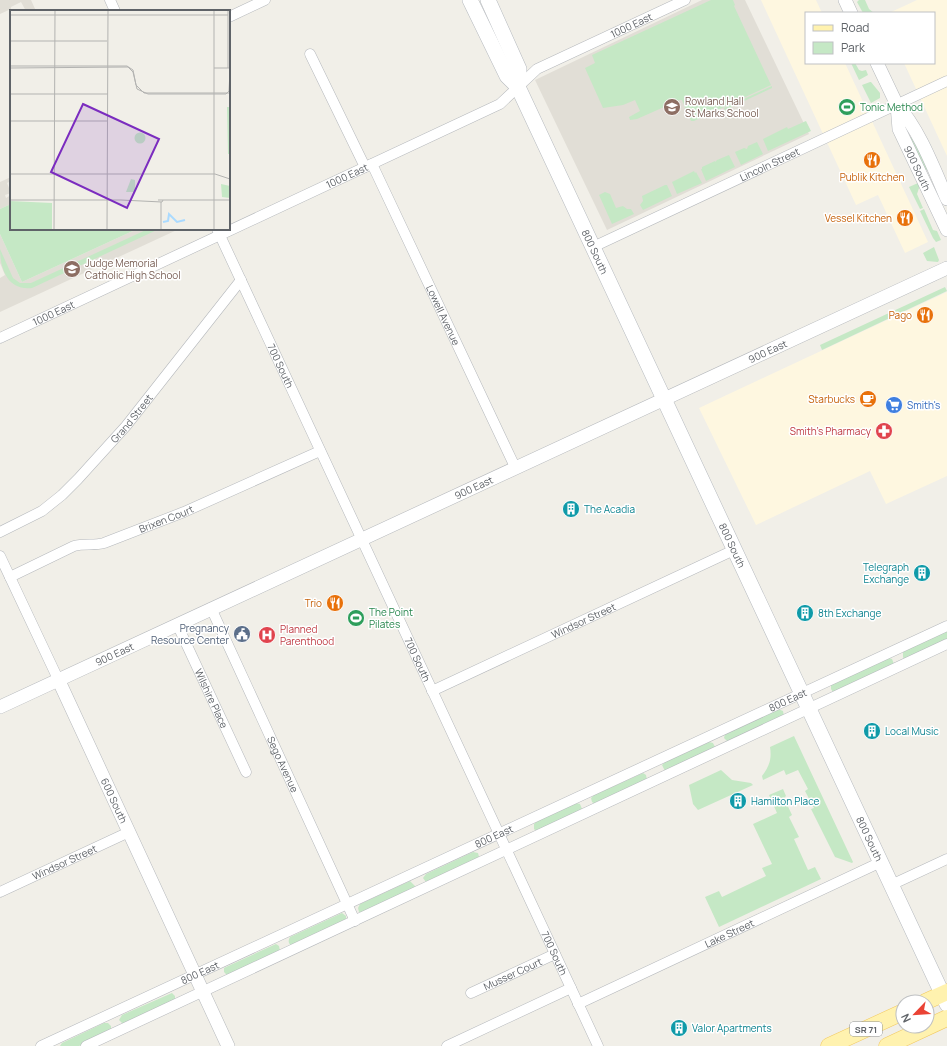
<svg xmlns="http://www.w3.org/2000/svg" width="947" height="1046" viewBox="0 0 947 1046" font-family="Manrope,sans-serif">
  <rect width="100%" height="100%" fill="#f1efe8"/>
  <path fill="#fef7e0" d="M761,0H816L822,13H806V63H845L928,242L905,253L878,195L856,205Z
    M917,0H947V156L904,63H934V13H889Z
    M947,292V476L886,504L870,471L756,525L699,408Z"/>
  <path fill="#e1ded6" d="M0,0H31L36,11H26L21,2L11,7V9L0,14Z
    M702,0H745L809,134L607,230L535,80Z
    M11,177V181L7,183L11,193L5,195L6,198L11,195V204L0,209V182Z
    M137,229H179L0,312V278L5,275L0,263V234L22,282Z"/>
  <path fill="#c5e8c5" d="M711,0H733L735,5L734,6L771,85L694,121H691L682,100H680L637,119L630,120L629,117L640,111L635,100L623,105L603,108L585,68L595,63L592,55Z
    M859,0H865L869,9L874,13H863L857,2Z
    M851,63H855L859,70L862,71L866,70L868,75L859,80Z
    M870,82H871L880,93V98L871,103L862,85Z
    M772,86V88L725,110L724,108Z
    M806,121L811,131L768,151L763,139L787,127L788,129Z
    M911,137L917,144L928,170H925L910,138Z
    M757,142L763,154L741,165L735,152L744,148L747,149L748,146Z
    M729,155L735,167L706,181L701,169H702V167L715,161V162L717,160Z
    M694,171L695,173L696,172L702,183L677,194L672,182Z
    M918,183L920,185L917,194L923,208L920,209L909,187Z
    M665,185H667L672,196L643,210L640,205L643,201L642,196Z
    M605,192L610,194L616,208L623,206L627,209H631L634,214L612,224L599,195Z
    M11,204V229H137L22,282L0,234V209Z
    M924,209L933,230L937,231L941,240L936,242L933,238L920,211Z
    M148,229H159L32,288C8,291 0,269 0,249L13,278L20,283H31Z
    M934,247L939,260L938,262L927,261L923,253Z
    M945,287L947,291L822,350L820,345Z
    M947,630V641L904,659L903,657V651Z
    M889,658L892,659L894,664L833,692L831,689V685L833,683Z
    M778,709L783,711L784,716L728,742L724,738L725,734Z
    M794,736L853,862L852,863L835,857L811,809L814,808L805,791L808,789L798,770L786,775L784,770L763,780L762,776C769,767 772,759 770,747Z
    M709,742L713,743L715,747L665,771L662,765L665,762Z
    M721,770L732,780L751,783L753,785L698,810L693,804L689,785Z
    M643,773L646,775L647,780L595,804L592,802L591,798L594,795Z
    M783,789L786,796L784,798L792,815L789,817L799,837L794,839L808,870L815,867L821,879L719,927L705,897L719,891L722,897L766,876L762,868L772,864L753,824L777,813L769,795Z
    M576,803L580,804L582,809L536,831L534,829V824L536,822Z
    M473,852L478,853L479,857L426,882L423,878L426,874Z
    M410,881L415,886L414,889L363,913L359,912L358,908L360,904Z
    M342,913L346,916V920L292,946C288,944 288,940 290,937Z
    M276,944L279,946L280,951L227,975L224,972V968L226,967Z
    M172,993L175,996V1000L123,1024L119,1020L122,1015Z
    M104,1023H108L111,1026V1029L109,1032L79,1046H60L62,1043Z"/>
  <g fill="none" stroke-linecap="round" stroke-linejoin="round">
    <g stroke="#b5b8bc" stroke-width="11">
      <g id="minor">
        <path d="M110,0L115,11"/>
        <path d="M229,17L265,0"/>
        <path d="M310,54L365,167"/>
        <path id="s1" d="M372,164L515,467"/>
        <path id="s2" d="M217,229L598,1046"/>
        <path id="s3" d="M593,247L947,81"/>
        <path id="s4" d="M0,338L500,104L537,69L685,0"/>
        <path id="s5" d="M0,532L42,511L62,495L78,479L126,426L241,280"/>
        <path d="M0,556L58,679"/>
        <path id="s6" d="M10,577L74,546C84,543 94,546 104,543L184,512L320,451"/>
        <path id="s7" d="M211,608L355,921"/>
        <path id="s8" d="M177,624L246,772"/>
        <path id="s9" d="M432,691L734,550"/>
        <path d="M891,885L947,859"/>
        <path id="s10" d="M0,892L129,832"/>
        <path id="s11" d="M471,993L555,954"/>
        <path id="s12" d="M578,1004L881,862"/>
        <path id="s13" d="M41,1046L947,626"/>
        <path d="M86,1046L947,644"/>
        <path d="M447,1046L571,988"/>
      </g>
    </g>
    <g stroke="#b5b8bc" stroke-width="14">
      <g id="tertiary">
        <path d="M845,0L851,13"/>
        <path id="s14" d="M877,63L897,105L899,129L947,230"/>
        <path d="M897,105C919,129 934,169 947,199"/>
        <path id="s15" d="M58,679L228,1046"/>
        <path id="s16" d="M0,707L947,268"/>
      </g>
    </g>
    <g stroke="#b6babf" stroke-width="16">
      <g id="secondary">
        <path id="s17" d="M470,0L507,76L518,87L947,1004"/>
        <path d="M488,0L519,69L518,87"/>
      </g>
    </g>
    <g stroke="#f2c960" stroke-width="17">
      <path id="primary" d="M925,1002L947,992
        M829,1046L903,1012
        M887,1046L947,1018"/>
    </g>
    <use href="#minor" stroke="#fff" stroke-width="10"/>
    <use href="#tertiary" stroke="#fff" stroke-width="13"/>
    <use href="#secondary" stroke="#fff" stroke-width="15"/>
    <use href="#primary" stroke="#fff2af" stroke-width="16"/>
  </g>
  <defs>
    <g id="school-disc" transform="scale(0.9)"><circle r="9.5" fill="#8d6e63" stroke="#fff"/><path d="M0-5L7-2L0 1L-7-2ZM-4 1L0 2.5L4 1V4Q0 6-4 4Z" fill="#fff"/></g>
    <g id="stadium-disc" transform="scale(0.9)"><circle r="9.5" fill="#2e9e5b" stroke="#fff"/><path d="M0-5a6.5 5 0 1 0 0 10a6.5 5 0 1 0 0-10ZM-3.5-1.8h7v3.6h-7Z" fill="#fff"/></g>
    <g id="restaurant-disc" transform="scale(0.9)"><circle r="9.5" fill="#e8710a" stroke="#fff"/><path d="M-5-6h1v4h1v-4h1v4h1v-4h1v5L-1.5 .5V6h-2V.5L-5-1ZM5-6V6H3V1.5H1.5Q1.5-4 5-6Z" fill="#fff"/></g>
    <g id="cafe-disc" transform="scale(0.9)"><circle r="9.5" fill="#e8710a" stroke="#fff"/><path d="M-5.5-4.5H6V0H3Q3 3.5 0 3.5H-2.5Q-5.5 3.5-5.5 0ZM3-3.2v2h1.7v-2ZM-6 4.5H4V6H-6Z" fill="#fff"/></g>
    <g id="supermarket-disc" transform="scale(0.9)"><circle r="9.5" fill="#3f7fe0" stroke="#fff"/><path d="M-6-5.5h2.5l.6 2H6L4.5 2H-2.5L-4.4-4H-6ZM-1.5 3.2a1.3 1.3 0 1 0 .1 0ZM3 3.2a1.3 1.3 0 1 0 .1 0Z" fill="#fff"/></g>
    <g id="pharmacy-disc" transform="scale(0.9)"><circle r="9.5" fill="#e0444e" stroke="#fff"/><path d="M-2-6h4v4h4v4h-4v4h-4v-4h-4v-4h4Z" fill="#fff"/></g>
    <g id="building-disc" transform="scale(0.9)"><circle r="9.5" fill="#0f9aa8" stroke="#fff"/><path d="M-4-6H4V6H1V3H-1V6H-4ZM-2.5-4.3h1.7v1.8h-1.7ZM.8-4.3h1.7v1.8H.8ZM-2.5-1h1.7V.8h-1.7ZM.8-1h1.7V.8H.8Z" fill="#fff"/></g>
    <g id="civic-disc" transform="scale(0.9)"><circle r="9.5" fill="#5c6f8a" stroke="#fff"/><path d="M-.6-6.5H3V-4.5H.6V-3L4-1V1h2V6H-6V1h2V-1L-.6-3ZM-1.2 2.5V6h2.4V2.5Z" fill="#fff"/></g>
    <g id="hospital-disc" transform="scale(0.9)"><circle r="9.5" fill="#e0444e" stroke="#fff"/><path d="M-5-5h3v3.5h4V-5h3V5h-3V1.5h-4V5h-3Z" fill="#fff"/></g>
  </defs>
  <g fill-rule="evenodd">
    <use href="#school-disc" x="672" y="107"/>
    <use href="#stadium-disc" x="847" y="107"/>
    <use href="#restaurant-disc" x="872" y="160"/>
    <use href="#restaurant-disc" x="905" y="218"/>
    <use href="#school-disc" x="72" y="269"/>
    <use href="#restaurant-disc" x="925" y="315"/>
    <use href="#cafe-disc" x="868" y="399"/>
    <use href="#supermarket-disc" x="894" y="405"/>
    <use href="#pharmacy-disc" x="884" y="431"/>
    <use href="#building-disc" x="571" y="509"/>
    <use href="#building-disc" x="922" y="573"/>
    <use href="#restaurant-disc" x="335" y="603"/>
    <use href="#building-disc" x="805" y="613"/>
    <use href="#stadium-disc" x="356" y="618"/>
    <use href="#civic-disc" x="242" y="634"/>
    <use href="#hospital-disc" x="267" y="635"/>
    <use href="#building-disc" x="872" y="731"/>
    <use href="#building-disc" x="738" y="801"/>
    <use href="#building-disc" x="679" y="1028"/>
  </g>
  <g text-anchor="middle" dominant-baseline="central" stroke-width="3" stroke-linejoin="round" paint-order="stroke">
    <rect fill="#fff" stroke="#8f9295" stroke-width="1" x="850" y="1022" width="32" height="14" rx="3"/>
    <g font-size="9" font-weight="bold" fill="#5f6368">
      <text x="866" y="1029">SR 71</text>
    </g>
    <g font-size="10" fill="#5f6368" stroke="#fff">
      <text stroke="none"><textPath href="#s4" startOffset="707">1000 East</textPath></text>
      <text stroke="none"><textPath href="#s3" startOffset="195">Lincoln Street</textPath></text>
      <text stroke="none"><textPath href="#s14" startOffset="114">900 South</textPath></text>
      <text stroke="none"><textPath href="#s4" startOffset="383">1000 East</textPath></text>
      <text stroke="none"><textPath href="#s17" startOffset="282">800 South</textPath></text>
      <text stroke="none"><textPath href="#s4" startOffset="59">1000 East</textPath></text>
      <text stroke="none"><textPath href="#s1" startOffset="167">Lowell Avenue</textPath></text>
      <text stroke="none"><textPath href="#s16" startOffset="846">900 East</textPath></text>
      <text stroke="none"><textPath href="#s2" startOffset="151">700 South</textPath></text>
      <text stroke="none"><textPath href="#s5" startOffset="176">Grand Street</textPath></text>
      <text stroke="none"><textPath href="#s16" startOffset="522">900 East</textPath></text>
      <text stroke="none"><textPath href="#s6" startOffset="168">Brixen Court</textPath></text>
      <text stroke="none"><textPath href="#s17" startOffset="606">800 South</textPath></text>
      <text stroke="none"><textPath href="#s9" startOffset="167">Windsor Street</textPath></text>
      <text stroke="none"><textPath href="#s16" startOffset="126">900 East</textPath></text>
      <text stroke="none"><textPath href="#s2" startOffset="475">700 South</textPath></text>
      <text stroke="none"><textPath href="#s8" startOffset="82">Wilshire Place</textPath></text>
      <text stroke="none"><textPath href="#s13" startOffset="823">800 East</textPath></text>
      <text stroke="none"><textPath href="#s7" startOffset="172">Sego Avenue</textPath></text>
      <text stroke="none"><textPath href="#s15" startOffset="134">600 South</textPath></text>
      <text stroke="none"><textPath href="#s13" startOffset="499">800 East</textPath></text>
      <text stroke="none"><textPath href="#s17" startOffset="930">800 South</textPath></text>
      <text stroke="none"><textPath href="#s10" startOffset="71">Windsor Street</textPath></text>
      <text stroke="none"><textPath href="#s12" startOffset="167">Lake Street</textPath></text>
      <text stroke="none"><textPath href="#s2" startOffset="799">700 South</textPath></text>
      <text stroke="none"><textPath href="#s13" startOffset="175">800 East</textPath></text>
      <text stroke="none"><textPath href="#s11" startOffset="46">Musser Court</textPath></text>
    </g>
    <g font-size="10" fill="#785e54" stroke="#fff" text-anchor="start">
      <text x="685" y="101">Rowland Hall<tspan x="685" dy="12">St Marks School</tspan></text>
      <text x="85" y="263">Judge Memorial<tspan x="85" dy="12">Catholic High School</tspan></text>
    </g>
    <g font-size="10" fill="#27864d" stroke="#fff" text-anchor="start">
      <text x="860" y="107">Tonic Method</text>
      <text x="369" y="612">The Point<tspan x="369" dy="12">Pilates</tspan></text>
    </g>
    <g font-size="10" fill="#c56008" stroke="#fff" text-anchor="end">
      <text x="872" y="177" text-anchor="middle">Publik Kitchen</text>
      <text x="892" y="218">Vessel Kitchen</text>
      <text x="912" y="315">Pago</text>
      <text x="855" y="399">Starbucks</text>
      <text x="322" y="603">Trio</text>
    </g>
    <g font-size="10" fill="#366cbe" stroke="#fff" text-anchor="start">
      <text x="907" y="405">Smith's</text>
    </g>
    <g font-size="10" fill="#be3a42" stroke="#fff" text-anchor="end">
      <text x="871" y="431">Smith's Pharmacy</text>
      <text x="280" y="629" text-anchor="start">Planned<tspan x="280" dy="12">Parenthood</tspan></text>
    </g>
    <g font-size="10" fill="#0d838f" stroke="#fff" text-anchor="start">
      <text x="584" y="509">The Acadia</text>
      <text x="909" y="567" text-anchor="end">Telegraph<tspan x="909" dy="12">Exchange</tspan></text>
      <text x="818" y="613">8th Exchange</text>
      <text x="885" y="731">Local Music</text>
      <text x="751" y="801">Hamilton Place</text>
      <text x="692" y="1028">Valor Apartments</text>
    </g>
    <g font-size="10" fill="#4e5e75" stroke="#fff" text-anchor="end">
      <text x="229" y="628">Pregnancy<tspan x="229" dy="12">Resource Center</tspan></text>
    </g>
  </g>
  <g transform="translate(10 10)">
    <rect width="220" height="220" fill="#f1efe8"/>
    <path d="M220,87V144H218L217,97H219ZM124.5 128a5.5 5.5 0 1 1 11 0a5.5 5.5 0 1 1-11 0ZM121,169L125,170V182H116ZM211,174L220,176V188L212,187ZM0,191L42,193V220H0Z" fill="#c5e8c5"/>
    <path fill="none" stroke="#aadaff" stroke-width="2" d="M153,212L158,211L159,204L167,212L175,210"/>
    <path fill="none" stroke="#b3b3b1" stroke-width="1" d="M0,5H165M165,5H218M0,31H97M0,56H117L123,60L126,75L134,83H220M0,58L118,57L123,62L127,79L138,84H216L219,81L220,61M204,58H219M218,58V0M0,84H45M45,84H98M0,111H45M45,111H98M0,164H205L220,169M0,190H111M111,190L152,192L153,190M148,190H220M151,192V220M44,220L45,0M97,220L98,0M204,220V0"/>
    <path fill="#7b2cbf" fill-opacity="0.15" stroke="#7b2cbf" stroke-width="2" d="M73,94L149,129L117,198L41,162Z"/>
    <rect width="220" height="220" fill="none" stroke="#5f6368" stroke-width="2"/>
  </g>
  <rect x="805" y="12" width="130" height="52" fill="#ffffff" stroke="#bfc1c3"/>
  <rect x="813" y="25" width="20" height="6" fill="#fff2af" stroke="#bfc1c3"/>
  <text x="841" y="32" font-size="12" fill="#5f6368">Road</text>
  <rect x="813" y="42" width="20" height="12" fill="#c5e8c5" stroke="#bfc1c3"/>
  <text x="841" y="52" font-size="12" fill="#5f6368">Park</text>
  <g transform="translate(915 1014) rotate(245)"><circle r="19" fill="#ffffff" stroke="#bfc1c3"/>
  <path d="M0-3L7 15L0 10L-7 15Z" fill="#ea4335"/>
  <text y="-6" font-size="11" font-weight="bold" text-anchor="middle" fill="#5f6368">N</text>
  </g>
</svg>
